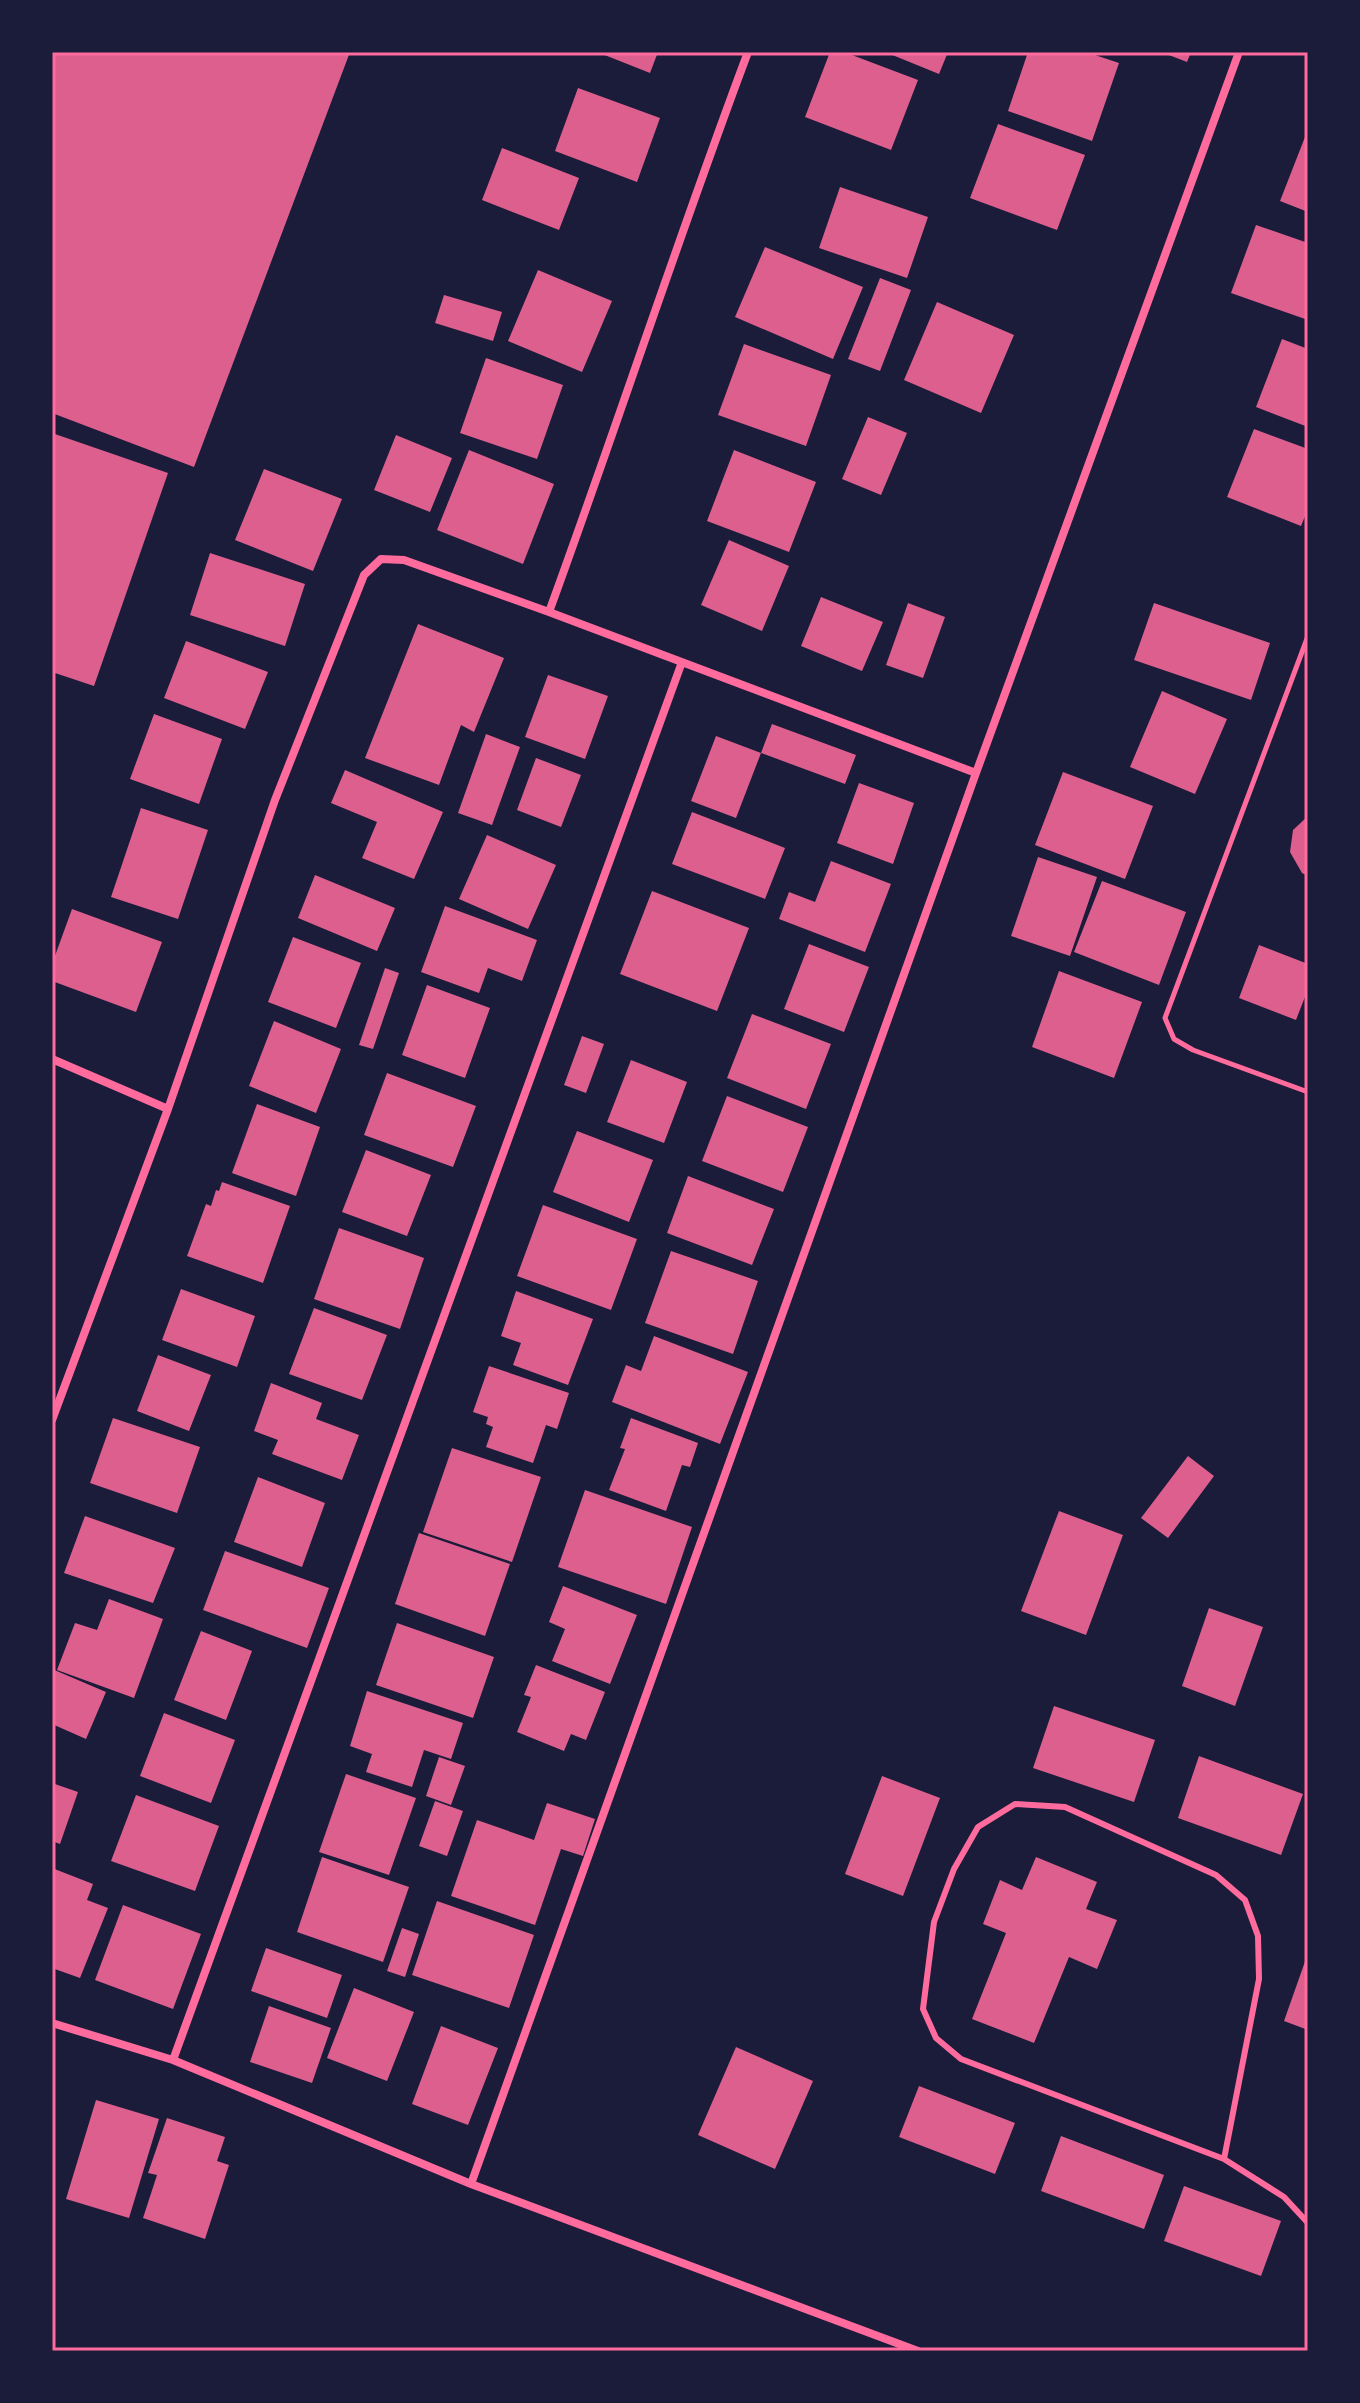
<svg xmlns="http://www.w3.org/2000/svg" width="1360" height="2403" viewBox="0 0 1360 2403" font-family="'PT Sans',sans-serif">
  <rect width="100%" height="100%" fill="#1b1b3a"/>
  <path fill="#dd5f8e" d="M52,52H350L194,467L52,413Z
    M597,52H658L650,73Z
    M830,52H844L918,80L891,150L805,117Z
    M885,52H948L939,74Z
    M1028,52H1086L1119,63L1092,141L1008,111Z
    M1161,52H1191L1187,62Z
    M578,88L660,118L637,182L555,151Z
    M998,124L1085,155L1057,230L970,198Z
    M1305,137L1308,139V212L1280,201Z
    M502,148L579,178L559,230L482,200Z
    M840,187L928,217L907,278L819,248Z
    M1256,225L1308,243V320L1231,293Z
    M765,247L863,287L833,359L735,317Z
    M538,270L612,301L582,372L508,341Z
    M880,278L911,290L880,371L848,359Z
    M444,295L502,312L493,341L435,323Z
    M937,302L1014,335L981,413L904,380Z
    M1282,339L1308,349V427L1256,407Z
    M744,344L831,375L806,446L718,415Z
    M486,358L563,385L537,459L460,433Z
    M868,417L907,433L881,495L842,479Z
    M1254,429L1308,449V509L1301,526L1227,497Z
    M52,433L168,473L94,686L52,672Z
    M396,435L452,458L430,512L374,490Z
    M469,450L554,484L523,564L437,530Z
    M734,450L816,482L789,552L707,521Z
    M264,469L342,499L313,571L235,540Z
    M729,540L789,566L762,631L701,605Z
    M210,553L305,584L285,646L190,615Z
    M821,597L883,622L862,671L801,646Z
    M908,603L945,617L923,678L886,665Z
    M1154,603L1270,643L1251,700L1134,660Z
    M418,624L504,658L474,732L461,725L439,785L365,758Z
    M186,641L268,672L245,729L164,698Z
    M548,675L608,696L585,759L525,737Z
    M1162,691L1227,719L1195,794L1130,767Z
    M154,714L222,739L199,804L130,779Z
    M772,724L856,755L845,784L761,753Z
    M486,734L520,747L492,825L458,813Z
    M716,736L761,753L736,818L691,801Z
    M536,758L581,775L561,827L517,810Z
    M345,770L443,812L414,879L362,858L377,822L331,803Z
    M1063,772L1153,806L1125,879L1035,845Z
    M859,783L914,803L893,864L837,843Z
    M141,808L208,830L178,919L111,897Z
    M692,812L785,848L765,899L672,864Z
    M1308,816V876L1302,873L1290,852L1293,830Z
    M487,835L556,865L528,929L459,899Z
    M1038,857L1097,877L1070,956L1011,936Z
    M831,861L891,884L865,952L779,919L789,892L815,902Z
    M315,875L395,908L377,951L298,918Z
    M1102,881L1186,912L1159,985L1074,952Z
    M652,891L749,928L717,1011L620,974Z
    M445,906L537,940L522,981L488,968L479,993L421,972Z
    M72,909L162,942L136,1012L52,981V964Z
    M293,937L361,963L336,1028L268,1002Z
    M809,944L869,967L844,1032L784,1009Z
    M1259,945L1308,964V989L1296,1020L1239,998Z
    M385,968L399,973L373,1049L359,1045Z
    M1059,971L1142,1002L1114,1078L1032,1047Z
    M427,985L490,1008L465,1078L402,1055Z
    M752,1014L831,1044L806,1109L727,1078Z
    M274,1021L341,1049L316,1113L249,1086Z
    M582,1036L604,1044L586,1093L564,1085Z
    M631,1060L687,1082L664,1143L607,1122Z
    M387,1073L476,1106L453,1167L364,1135Z
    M727,1096L808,1127L783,1192L702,1161Z
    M257,1104L320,1127L296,1196L232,1173Z
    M577,1131L653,1160L629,1222L553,1192Z
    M366,1150L431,1175L407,1236L342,1212Z
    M688,1176L774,1209L752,1265L667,1233Z
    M222,1182L290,1206L263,1283L187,1256L206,1204L211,1206L216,1190L219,1191Z
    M543,1205L637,1239L611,1310L517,1276Z
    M339,1228L424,1258L400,1329L314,1299Z
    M671,1251L758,1281L733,1354L645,1323Z
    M181,1289L255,1316L237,1367L162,1340Z
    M516,1291L593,1319L568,1385L513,1365L521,1343L501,1336Z
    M314,1308L387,1335L362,1400L289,1374Z
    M654,1336L748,1372L720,1444L612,1402L626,1365L641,1371Z
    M158,1355L211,1375L189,1431L137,1411Z
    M489,1366L569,1393L557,1429L546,1425L533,1463L486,1447L493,1427L486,1424L488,1417L473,1412Z
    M271,1383L322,1403L316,1419L359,1435L342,1480L272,1454L278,1440L254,1431Z
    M113,1418L200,1447L177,1513L90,1483Z
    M631,1418L698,1443L690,1467L682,1465L666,1511L609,1490L625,1449L620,1448Z
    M452,1448L541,1477L512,1562L423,1532Z
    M1188,1456L1214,1476L1168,1538L1141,1518Z
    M258,1477L325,1503L302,1567L234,1542Z
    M585,1490L692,1527L666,1604L558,1567Z
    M1059,1511L1123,1535L1086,1635L1021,1611Z
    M85,1516L175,1548L153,1603L64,1573Z
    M419,1533L510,1564L485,1636L395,1604Z
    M225,1551L329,1588L307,1648L203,1610Z
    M563,1586L637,1615L610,1684L552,1661L565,1629L549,1622Z
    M109,1599L163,1619L134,1698L57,1670L75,1623L97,1630Z
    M1209,1608L1263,1627L1235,1706L1182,1686Z
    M397,1623L494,1657L473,1718L376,1685Z
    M201,1631L252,1651L226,1720L174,1700Z
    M536,1665L605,1692L586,1740L571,1734L564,1751L517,1732L531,1697L524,1695Z
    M52,1669L106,1692L86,1739L52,1724Z
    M367,1691L463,1723L451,1759L424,1750L412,1787L366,1772L372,1754L350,1746Z
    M1054,1706L1155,1740L1134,1802L1033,1768Z
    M164,1713L235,1740L211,1803L140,1776Z
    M1199,1756L1303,1794L1281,1855L1178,1818Z
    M439,1757L465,1766L451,1805L426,1796Z
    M346,1774L416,1798L389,1875L319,1852Z
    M882,1776L940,1798L903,1896L845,1874Z
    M52,1783L78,1792L60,1844L52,1841Z
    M136,1795L219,1826L195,1891L111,1861Z
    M435,1801L463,1811L447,1856L419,1846Z
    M547,1803L595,1819L583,1856L561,1849L535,1925L451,1896L477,1820L534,1840Z
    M322,1857L409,1887L383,1962L297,1932Z
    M1036,1857L1097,1882L1086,1909L1117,1920L1097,1969L1069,1957L1034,2043L972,2019L1006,1933L983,1924L1000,1880L1022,1890Z
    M52,1868L93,1884L87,1900L108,1908L80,1978L52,1968Z
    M437,1901L534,1935L509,2008L412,1975Z
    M123,1905L201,1934L173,2009L95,1980Z
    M402,1928L419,1934L405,1977L387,1971Z
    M266,1948L342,1975L327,2018L251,1991Z
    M1308,1953V2030L1284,2021Z
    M354,1988L414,2012L387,2081L327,2058Z
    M269,2006L331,2028L312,2083L250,2062Z
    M441,2026L498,2048L468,2125L412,2104Z
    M736,2047L813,2081L775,2169L698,2135Z
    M919,2086L1015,2123L995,2174L899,2137Z
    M96,2100L159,2119L129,2218L66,2199Z
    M167,2118L225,2137L217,2161L229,2165L205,2239L143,2218L157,2175L148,2173Z
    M1061,2136L1164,2175L1144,2229L1041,2191Z
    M1184,2186L1281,2221L1261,2276L1164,2241Z"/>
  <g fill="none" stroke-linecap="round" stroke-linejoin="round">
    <path stroke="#ff6b9d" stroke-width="5" d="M1308,636L1165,1018L1174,1039L1193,1050L1308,1092"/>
    <path stroke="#ff6b9d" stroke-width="6" d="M1224,2159L1259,1979L1258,1936L1245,1900L1216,1875L1065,1807L1015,1804L978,1827L954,1869L934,1922L923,2009L936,2038L961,2059L1224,2159L1284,2197L1308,2223"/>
    <path stroke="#ff6b9d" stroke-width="8" d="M549,612L976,773
      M52,1059L168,1109
      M52,1420L168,1109L275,800L364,575L381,559L404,560L549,612C617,426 678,238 748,52
      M52,2023L173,2060L471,2184L918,2351
      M173,2060L682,662
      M471,2184L976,773L1239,52"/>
  </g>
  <rect width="1360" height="2403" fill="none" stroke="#1b1b3a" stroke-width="108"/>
  <rect x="54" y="54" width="1252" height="2295" fill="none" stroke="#ff6b9d" stroke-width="3"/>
</svg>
